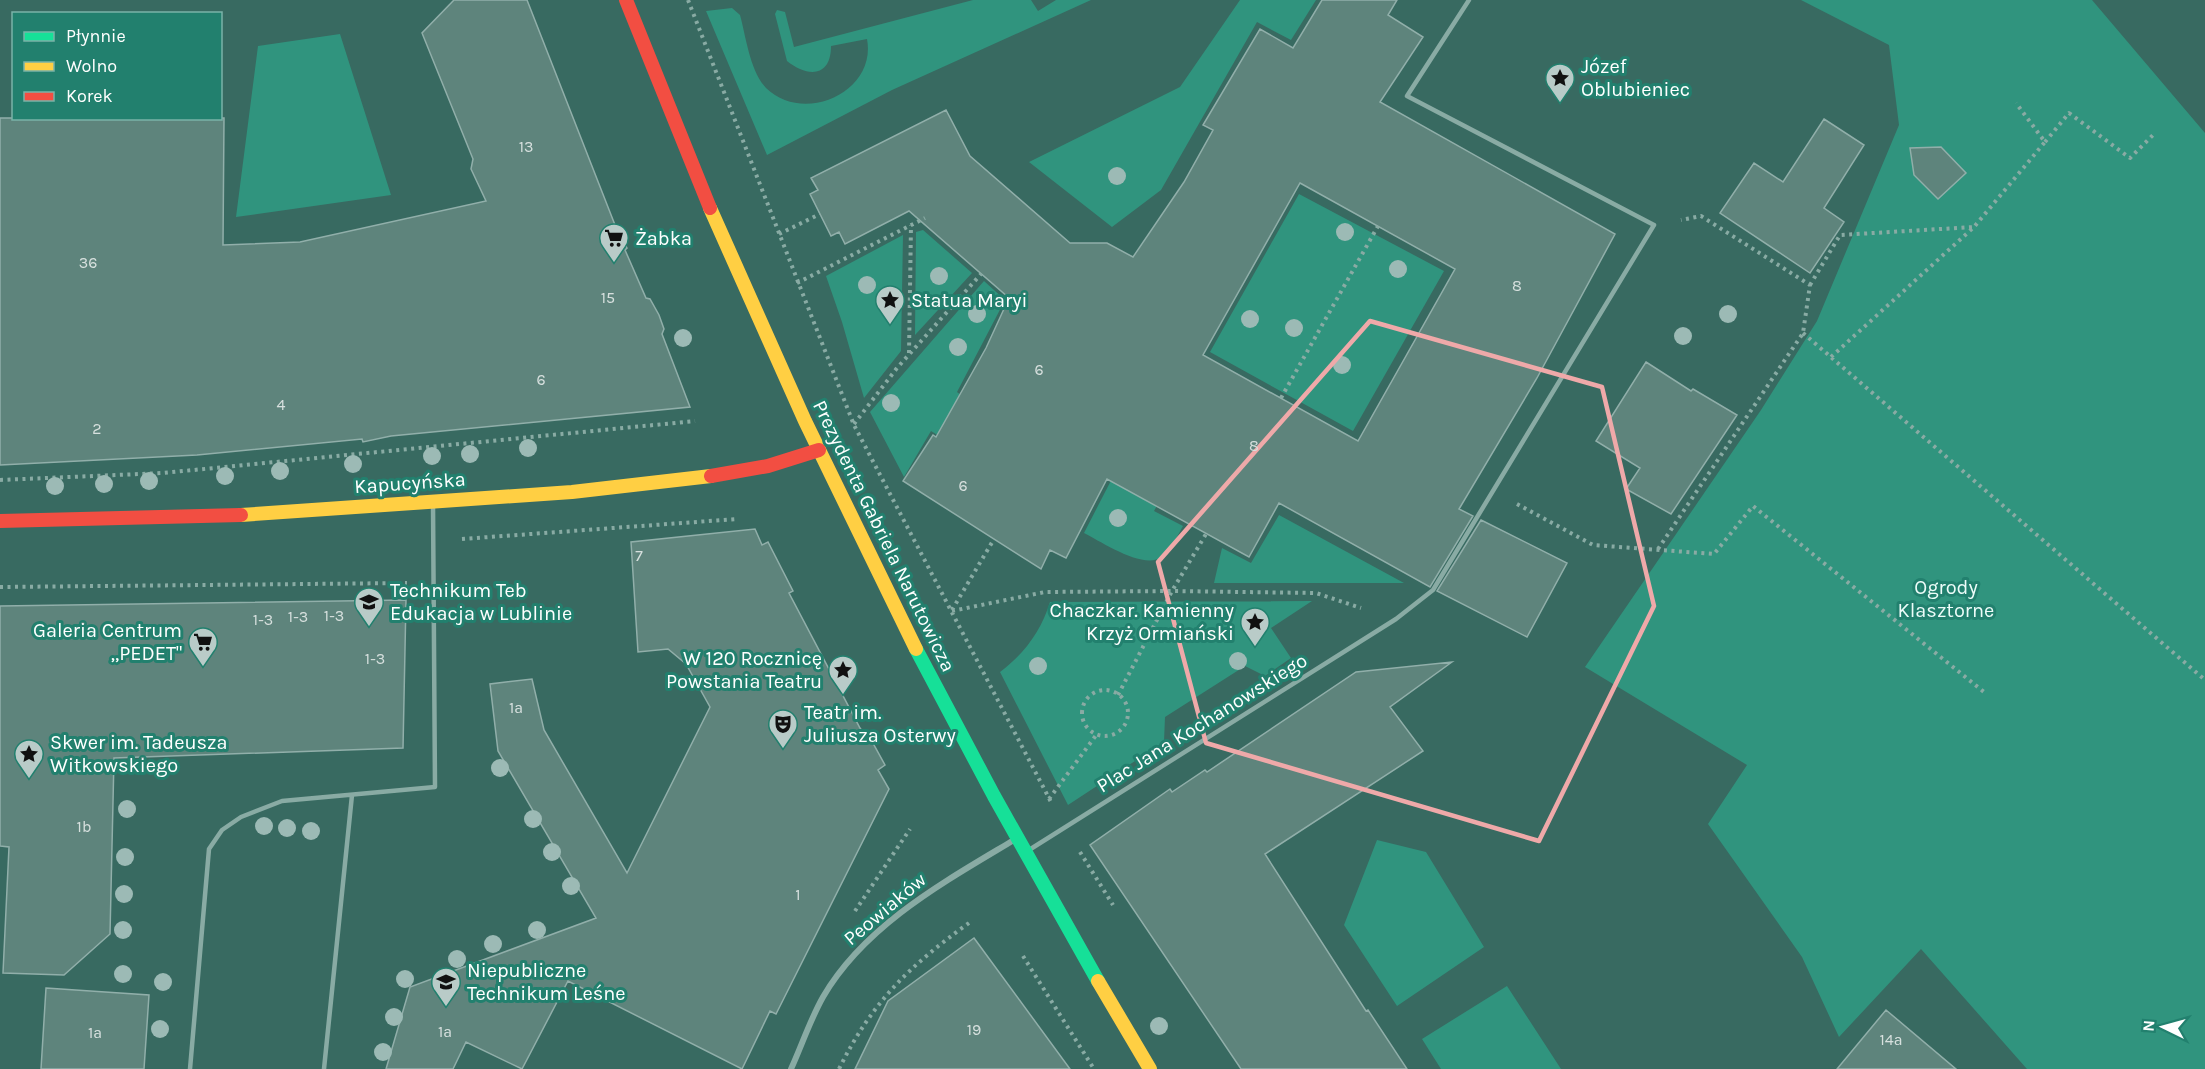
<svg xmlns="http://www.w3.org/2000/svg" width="2205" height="1069" viewBox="0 0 2205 1069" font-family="Karla,sans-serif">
  <rect width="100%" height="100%" fill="#386a61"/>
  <path fill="#30947e" d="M973,0H1031L1038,11L1056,0H1091L892,90L767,155L706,11L732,8L740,15C746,37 750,71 766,88C804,125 877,92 867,39L831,46C831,78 807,77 787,61L775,14L777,10L785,12L794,47Z
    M1240,0H1316L1291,40L1257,22L1161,190L1112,227L1029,162L1180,87Z
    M1801,0H2092L2205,133V1069H2027L1921,949L1839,1037L1802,957L1708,824L1747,765L1585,667L1761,410L1817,321L1899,125L1889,45Z
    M340,34L391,195L236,217L258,46Z
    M1299,194L1444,271L1353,431L1210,352Z
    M923,230L972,273L915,335L916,232Z
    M903,235L901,351L864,398L842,322L826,276Z
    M984,281L1005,300L957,392L968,401V454L931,431L904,477L870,412Z
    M1136,432L1183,458L1154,511L1183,526C1177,536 1172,550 1162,557C1143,570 1102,542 1084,533Z
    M1279,515L1404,583H1214L1222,548L1251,563Z
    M1312,601L1271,628L1291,658L1265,676L1245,666L1165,717L1164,742L1068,805L1000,672C1025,653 1041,631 1050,602Z
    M1377,840L1426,852L1484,947L1397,1006L1344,925Z
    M1507,986L1561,1069H1441L1422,1039Z"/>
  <path fill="#5e847c" stroke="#91afaa" stroke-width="1.5" fill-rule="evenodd" d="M454,0H527L615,225L627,248L625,250L646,298L650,299L659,315L664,329L662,334L690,407L391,436L363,442L362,439L197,455L0,465V118H224L223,245L300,242L486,201L471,169L473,159L422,33Z
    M1322,0H1397L1388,15L1423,37L1380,102L1615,234L1537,378L1459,509L1473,516L1430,587L1279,503L1249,557L1107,479L1066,558L1050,550L1041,569L903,481L933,435L936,437L986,348L1009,298L909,211L845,244L839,232L831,236L810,194L818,190L811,178L946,110L970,156L1070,243H1107L1133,257L1184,182L1213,130L1203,125L1260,29L1293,48ZM1300,183L1455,269L1358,441L1203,355Z
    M1824,119L1864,145L1824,208L1844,222L1810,273L1720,213L1754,163L1783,182Z
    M1941,147L1966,173L1938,199L1914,175L1910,148Z
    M1646,362L1691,391L1693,389L1737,415L1671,514L1626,489L1640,468L1596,441Z
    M1481,520L1567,563L1527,637L1437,591Z
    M755,529L762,545L768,542L793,591L789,593L860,728L866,737L869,736L885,765L878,770L889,789L776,1014L770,1011L742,1069L568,981L522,1069L466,1042L453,1069H386L410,987L596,918L498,751L490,684L532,679L544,730L627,873L710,707L686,664L668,649L638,652L631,542Z
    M406,600L403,748L114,758L110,934L64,975L3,973L9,847L0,846V606Z
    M1452,662L1390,707L1423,751L1265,854L1366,1011L1368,1010L1407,1069H1241L1090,845L1170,789L1172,792L1205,770L1207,772L1356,672Z
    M974,938L1070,1069H855L888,1001Z
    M46,988L149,995L144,1069H41Z
    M1886,1010L1956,1069H1837Z"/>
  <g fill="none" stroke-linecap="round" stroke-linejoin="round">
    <path stroke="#89aba4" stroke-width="4" stroke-dasharray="3 4.5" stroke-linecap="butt" d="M688,0L854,425L1051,802
      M2045,142L2069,113L2130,158L2154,134
      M779,234L820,214
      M797,283L925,218
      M1810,285L1840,235L1974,227
      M1803,333L2205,680
      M909,353L911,225
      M1831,357L1974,227L2045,142L2016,103
      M1281,398L1378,226
      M854,424L897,368L981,274
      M0,480L163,473L695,421
      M1517,504L1593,545L1714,554L1753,506L1984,692
      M462,539L737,519
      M1658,549L1803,333L1810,285L1701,216L1681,220
      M0,587L407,583
      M952,610L994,539
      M952,611L1045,592L1172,591L1316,593L1361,608
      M1082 713a23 23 0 1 1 46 0a23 23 0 1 1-46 0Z
      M1118,695L1172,591L1206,534
      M1049,799L1097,734
      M1080,852L1113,905
      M855,911L910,829
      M1023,956L1094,1069
      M839,1069C872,1002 909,966 969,923"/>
    <path stroke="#89aba4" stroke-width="4.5" d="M1029,850L1396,619L1433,590L1654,225L1407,96L1469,0
      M190,1069L209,849L222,830L241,817L282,801L435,787L433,504
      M324,1069L352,795"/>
    <path stroke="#89aba4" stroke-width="6" d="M791,1069C802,1045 810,1020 823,997C865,925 944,882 1014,840"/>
    <path stroke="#16e098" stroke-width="14" d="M916,649L994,796L1098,981"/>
    <path stroke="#ffcf43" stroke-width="14" d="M710,208L805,421L916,649
      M241,515L572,492L711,476
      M1098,981L1150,1069"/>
    <path stroke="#f24e42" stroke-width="14" d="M626,0L710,208
      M711,476L768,466L819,450
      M0,521L241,515"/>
  </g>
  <g fill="#9cbab5">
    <circle cx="1117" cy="176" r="9"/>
    <circle cx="1345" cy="232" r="9"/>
    <circle cx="1398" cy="269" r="9"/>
    <circle cx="939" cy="276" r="9"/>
    <circle cx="867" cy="285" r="9"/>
    <circle cx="977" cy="314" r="9"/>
    <circle cx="1728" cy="314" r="9"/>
    <circle cx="1250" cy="319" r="9"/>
    <circle cx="1294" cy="328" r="9"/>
    <circle cx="1683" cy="336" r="9"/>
    <circle cx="683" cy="338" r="9"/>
    <circle cx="958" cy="347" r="9"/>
    <circle cx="1342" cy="365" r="9"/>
    <circle cx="891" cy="403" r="9"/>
    <circle cx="528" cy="448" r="9"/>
    <circle cx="470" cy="454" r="9"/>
    <circle cx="432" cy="456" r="9"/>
    <circle cx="353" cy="464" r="9"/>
    <circle cx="280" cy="471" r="9"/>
    <circle cx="225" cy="476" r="9"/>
    <circle cx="149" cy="481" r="9"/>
    <circle cx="104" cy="484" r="9"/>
    <circle cx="55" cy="486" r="9"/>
    <circle cx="1118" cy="518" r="9"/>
    <circle cx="1238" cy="661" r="9"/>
    <circle cx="1038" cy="666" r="9"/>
    <circle cx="500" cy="768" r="9"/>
    <circle cx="127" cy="809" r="9"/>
    <circle cx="533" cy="819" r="9"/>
    <circle cx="264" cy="826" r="9"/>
    <circle cx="287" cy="828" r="9"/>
    <circle cx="311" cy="831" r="9"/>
    <circle cx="552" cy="852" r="9"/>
    <circle cx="125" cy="857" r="9"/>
    <circle cx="571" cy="886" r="9"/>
    <circle cx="124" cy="894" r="9"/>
    <circle cx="123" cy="930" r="9"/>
    <circle cx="537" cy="930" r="9"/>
    <circle cx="493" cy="944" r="9"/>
    <circle cx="457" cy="959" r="9"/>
    <circle cx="123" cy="974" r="9"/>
    <circle cx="405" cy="979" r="9"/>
    <circle cx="163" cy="982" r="9"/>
    <circle cx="394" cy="1017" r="9"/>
    <circle cx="1159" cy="1026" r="9"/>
    <circle cx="160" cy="1029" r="9"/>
    <circle cx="383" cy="1052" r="9"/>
  </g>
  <path fill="none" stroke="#efa9a9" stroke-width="4.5" stroke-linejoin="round" d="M1370,321L1602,387L1654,606L1539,841L1206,743L1158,562Z"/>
  <defs>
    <g id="sight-pin" transform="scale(1.5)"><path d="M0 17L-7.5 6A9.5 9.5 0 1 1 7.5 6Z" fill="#b9cbc8" stroke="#22806e"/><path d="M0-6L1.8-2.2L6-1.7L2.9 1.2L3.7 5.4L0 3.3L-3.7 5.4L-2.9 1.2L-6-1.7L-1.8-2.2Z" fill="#111"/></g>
    <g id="supermarket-pin" transform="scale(1.5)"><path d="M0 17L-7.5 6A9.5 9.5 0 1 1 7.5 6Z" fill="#b9cbc8" stroke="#22806e"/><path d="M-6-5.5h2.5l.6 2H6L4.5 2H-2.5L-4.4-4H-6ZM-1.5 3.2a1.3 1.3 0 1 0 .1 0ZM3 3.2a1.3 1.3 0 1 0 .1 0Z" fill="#111"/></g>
    <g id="school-pin" transform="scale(1.5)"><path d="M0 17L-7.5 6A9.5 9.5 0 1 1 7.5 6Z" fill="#b9cbc8" stroke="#22806e"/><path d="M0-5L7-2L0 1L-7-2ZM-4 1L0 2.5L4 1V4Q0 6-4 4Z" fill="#111"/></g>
    <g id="theatre-pin" transform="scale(1.5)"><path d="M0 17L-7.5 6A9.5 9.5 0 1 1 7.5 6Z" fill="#b9cbc8" stroke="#22806e"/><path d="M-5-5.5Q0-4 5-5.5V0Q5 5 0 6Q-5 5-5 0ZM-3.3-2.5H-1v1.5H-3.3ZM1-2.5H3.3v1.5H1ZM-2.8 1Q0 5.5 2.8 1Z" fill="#111"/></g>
  </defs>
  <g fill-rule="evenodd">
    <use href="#sight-pin" x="1560" y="78"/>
    <use href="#supermarket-pin" x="614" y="238"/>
    <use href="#sight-pin" x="890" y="300"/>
    <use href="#school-pin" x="369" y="602"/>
    <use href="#sight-pin" x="1255" y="622"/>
    <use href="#supermarket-pin" x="203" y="642"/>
    <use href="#sight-pin" x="843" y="670"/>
    <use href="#theatre-pin" x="783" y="724"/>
    <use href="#sight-pin" x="29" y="754"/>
    <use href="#school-pin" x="446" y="982"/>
  </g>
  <g text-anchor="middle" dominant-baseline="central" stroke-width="6" stroke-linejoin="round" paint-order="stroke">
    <g font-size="16" fill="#d7e0de">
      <text x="526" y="146">13</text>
      <text x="88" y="262">36</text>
      <text x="1517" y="285">8</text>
      <text x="608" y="297">15</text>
      <text x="1039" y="369">6</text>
      <text x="541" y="379">6</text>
      <text x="281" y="404">4</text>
      <text x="97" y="428">2</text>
      <text x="1254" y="445">8</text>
      <text x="963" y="485">6</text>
      <text x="639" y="555">7</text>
      <text x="334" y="615">1-3</text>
      <text x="298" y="616">1-3</text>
      <text x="263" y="619">1-3</text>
      <text x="375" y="658">1-3</text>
      <text x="516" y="707">1a</text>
      <text x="84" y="826">1b</text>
      <text x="798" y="894">1</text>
      <text x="974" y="1029">19</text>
      <text x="445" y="1031">1a</text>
      <text x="95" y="1032">1a</text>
      <text x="1891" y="1039">14a</text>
    </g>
    <g font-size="20" fill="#fff" stroke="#22806e" text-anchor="start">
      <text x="1581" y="66">Józef<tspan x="1581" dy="23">Oblubieniec</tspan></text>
      <text x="635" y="238">Żabka</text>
      <text x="911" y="300">Statua Maryi</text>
      <text x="390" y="590">Technikum Teb<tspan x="390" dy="23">Edukacja w Lublinie</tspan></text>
      <text x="1234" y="610" text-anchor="end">Chaczkar. Kamienny<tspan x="1234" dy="23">Krzyż Ormiański</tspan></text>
      <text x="182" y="630" text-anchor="end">Galeria Centrum<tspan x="182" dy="23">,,PEDET"</tspan></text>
      <text x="822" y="658" text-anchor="end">W 120 Rocznicę<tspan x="822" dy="23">Powstania Teatru</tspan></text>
      <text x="804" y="712">Teatr im.<tspan x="804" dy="23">Juliusza Osterwy</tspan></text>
      <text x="50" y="742">Skwer im. Tadeusza<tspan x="50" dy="23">Witkowskiego</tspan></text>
      <text x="467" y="970">Niepubliczne<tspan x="467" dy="23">Technikum Leśne</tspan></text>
    </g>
    <g font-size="20" fill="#fff" stroke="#22806e">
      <text transform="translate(410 483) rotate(-4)">Kapucyńska</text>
      <text transform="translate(884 536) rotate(64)">Prezydenta Gabriela Narutowicza</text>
      <text transform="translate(1202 723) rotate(-32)">Plac Jana Kochanowskiego</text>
      <text transform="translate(885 909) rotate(-40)">Peowiaków</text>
    </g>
    <g font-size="20" fill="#edfcf9" stroke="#22806e">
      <text x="1946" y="587">Ogrody<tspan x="1946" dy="23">Klasztorne</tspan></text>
    </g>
  </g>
  <rect x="12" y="12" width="210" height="108" fill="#22806e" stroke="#7ab3a8" stroke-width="1.5"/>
  <rect x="24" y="32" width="30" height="9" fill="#16e098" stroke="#7ab3a8" stroke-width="1.5"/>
  <text x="66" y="42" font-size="18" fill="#ffffff">Płynnie</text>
  <rect x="24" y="62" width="30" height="9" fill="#ffcf43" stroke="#7ab3a8" stroke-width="1.5"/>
  <text x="66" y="72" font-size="18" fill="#ffffff">Wolno</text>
  <rect x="24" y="92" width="30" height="9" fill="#f24e42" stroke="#7ab3a8" stroke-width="1.5"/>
  <text x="66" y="102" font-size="18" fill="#ffffff">Korek</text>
  <g transform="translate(2163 1027) rotate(275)" stroke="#22806e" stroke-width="4.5" paint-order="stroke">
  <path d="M0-4.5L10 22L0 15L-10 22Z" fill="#ffffff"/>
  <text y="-9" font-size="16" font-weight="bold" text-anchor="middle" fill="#ffffff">N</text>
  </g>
</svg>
